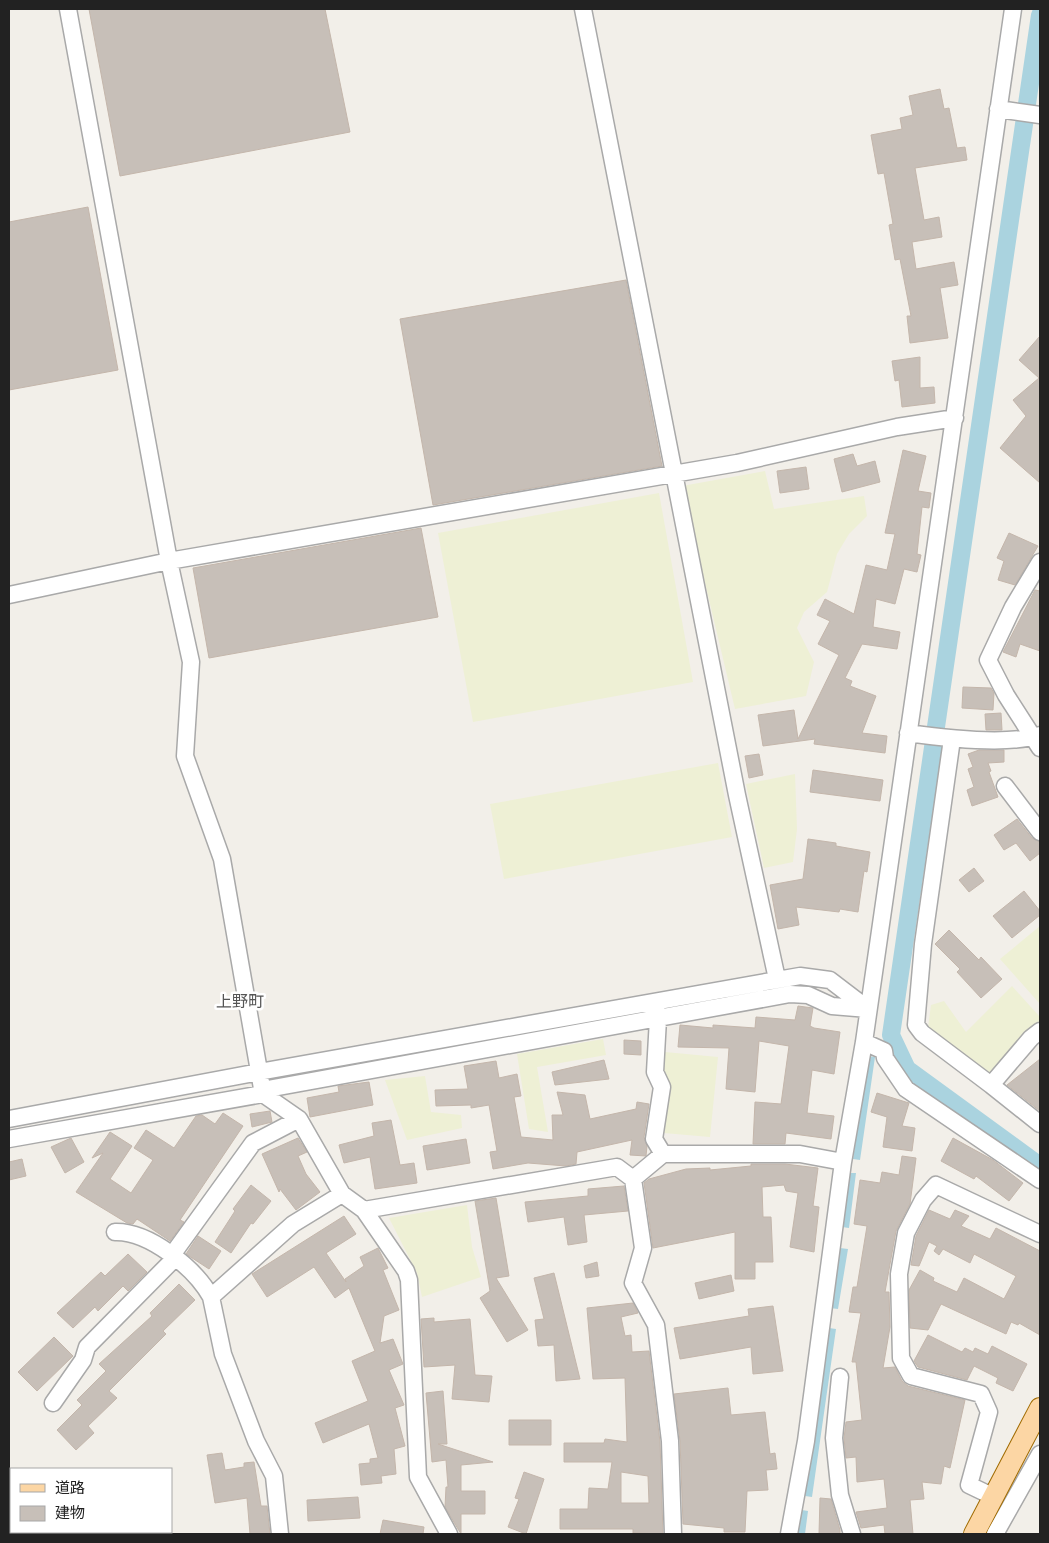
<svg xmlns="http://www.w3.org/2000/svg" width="1049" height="1543" viewBox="0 0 1049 1543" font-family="'PT Sans','Noto Sans JP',sans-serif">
  <rect width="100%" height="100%" fill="#f2efe9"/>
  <path fill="#eef0d5" d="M765,471L774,509L864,496L867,516L849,534L837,554L827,592L804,612L797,628L814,662L806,696L735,709L682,486Z
    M659,493L693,682L473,722L438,533Z
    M718,763L732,837L504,879L490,804Z
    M795,774L797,829L793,862L764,868L746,784Z
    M1040,926V1004L1000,959Z
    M1012,986L1040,1017V1020L989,1080L927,1035L931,1005L944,1001L966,1032Z
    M603,1039L606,1055L537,1067L548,1132L529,1129L517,1054Z
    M665,1052L718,1057L710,1137L664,1133L669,1083L663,1076Z
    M425,1076L431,1112L461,1115L462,1128L407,1140L385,1080Z
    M467,1205L472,1247L481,1277L422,1297L417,1273L389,1218Z"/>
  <path fill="#aad3df" d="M868,1056L875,1057L860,1160L853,1159Z
    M849,1173H856L849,1228L842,1227Z
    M840,1248L848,1249L838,1309L830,1308Z
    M829,1328L836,1329L812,1497L805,1496Z
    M802,1510L808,1511L805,1534H798Z"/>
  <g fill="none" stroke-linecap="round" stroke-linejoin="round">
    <path stroke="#aad3df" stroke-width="18" d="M1040,15L891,1035L907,1069L1040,1166"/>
  </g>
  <path fill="#c7bfb8" stroke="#c4b6ab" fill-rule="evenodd" d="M89,9H325L350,132L120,176Z
    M940,89L944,109L949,108L957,148L965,147L967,160L915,168L924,220L939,217L942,237L912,242L916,269L954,262L958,285L940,288L948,338L910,343L907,316H911L900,259L895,260L889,225L893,224L884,173L878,174L871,135L902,129L900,118L913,115L909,96Z
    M88,207L118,370L9,390V222Z
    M626,280L662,466L433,505L400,319Z
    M1040,336V483L1000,448L1026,416L1013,400L1039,378L1019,360Z
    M920,357V388L934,387L935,403L902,407L899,380L895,381L892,361Z
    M903,450L926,456L918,491L931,493L929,508L922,507L917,554L921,555L917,572L904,569L895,604L876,599L873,627L900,632L897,649L862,644L845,678L852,681L850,686L876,696L862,733L887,736L885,753L814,744L815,739L763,746L758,715L794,710L798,739L839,655L818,644L830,621L817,615L825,599L854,614L866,565L887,570L895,534L885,533Z
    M853,454L857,466L875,461L880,482L842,492L834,459Z
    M806,467L809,489L780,493L777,471Z
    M421,528L438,617L209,658L193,568Z
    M1009,533L1038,546L1015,585L998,580L1004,561L997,558Z
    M1035,590L1040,591V651L1020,644L1016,657L1003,652Z
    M963,687L991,688L994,693L993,710L962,708Z
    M1001,713L1002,730H986L985,714Z
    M979,750H1004V762L988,763L991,771L989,772L998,797L972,806L967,790L974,787L968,769L973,767L968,754Z
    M759,754L763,775L749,778L745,756Z
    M813,770L883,780L880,801L810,792Z
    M1017,819L1032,838L1040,842V853L1030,861L1016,843L1004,850L994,835Z
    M808,839L836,843V846L870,852L867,872L864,871L858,912L840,909L839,912L796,907L799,925L778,929L770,885L803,879Z
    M974,868L984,881L969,892L959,880Z
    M1024,891L1040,911V915L1012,938L993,916Z
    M949,930L979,960L981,957L1002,979L981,998L957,972L960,969L935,944Z
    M798,1006L813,1008L810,1026L814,1028L840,1032L834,1074L812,1070L807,1113L834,1116L831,1139L786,1133L785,1144H753L755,1102L781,1104L789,1046L759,1041L755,1092L726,1089L729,1048L678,1047L680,1025L713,1028V1025L755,1028L756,1017L795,1020Z
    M624,1040L641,1041V1055L624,1054Z
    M1040,1059V1111L1007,1085Z
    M604,1060L609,1079L555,1085L552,1072Z
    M496,1061L499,1078L517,1074L521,1096L514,1097L521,1137L553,1140L552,1115H563L557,1092L585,1095L590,1119L636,1109L637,1102L649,1104L644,1137L647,1146L646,1156L630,1155L632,1140L577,1152L576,1164L566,1166L528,1163L493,1169L490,1152L497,1151L489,1105L471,1108V1105L436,1106L435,1090L468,1089L464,1066Z
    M369,1082L373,1105L310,1117L307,1098L339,1092L338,1086Z
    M877,1093L909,1103L902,1126L915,1128L912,1151L883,1147L887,1117L871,1112Z
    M270,1111L272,1122L252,1127L250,1114Z
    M223,1113L243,1126L180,1220L184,1222L170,1241L137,1219L133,1224L127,1223L76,1192L103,1153L92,1158L110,1132L132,1146L110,1179L131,1193L153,1160L134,1148L146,1130L174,1148L196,1116L202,1115L215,1124Z
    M391,1120L400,1165L414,1163L417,1183L375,1189L370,1157L344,1163L339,1145L374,1136L372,1123Z
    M71,1138L84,1162L65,1173L51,1147Z
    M298,1138L307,1152L298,1156L306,1174L320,1192L296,1210L280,1189L279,1192L262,1154Z
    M953,1138L993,1160L1023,1183L1009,1201L976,1176L974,1179L941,1161Z
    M466,1139L470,1163L427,1170L423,1146Z
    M902,1156L916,1158L910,1204L896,1231L885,1292H889L890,1327L883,1368L895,1367L902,1381L908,1386L965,1400L950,1468L944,1466L941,1484L922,1482L924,1499L910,1500L913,1534H885L884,1525L861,1528L856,1512L887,1508L884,1479L857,1482L856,1457L846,1458L844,1438L846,1422L862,1420L856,1362H852L861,1313L849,1312L853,1287H857L867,1226L854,1224L860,1180L880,1183L882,1172L899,1175Z
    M22,1159L26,1176L9,1180V1162Z
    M751,1164H785L818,1168L813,1206L819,1207L814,1252L790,1247L798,1193L786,1191L784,1185L762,1187L763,1217H771L773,1262H755V1279H735V1232L653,1248L644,1183L649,1179L686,1169L710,1168V1170L751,1166Z
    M251,1185L271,1201L253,1224L251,1223L231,1253L215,1242L235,1211L233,1209Z
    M624,1186L628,1211L584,1215L587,1242L568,1245L564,1217L528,1222L525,1202L588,1196V1189Z
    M496,1198L509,1276L496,1278L528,1330L507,1342L480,1298L490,1291L475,1201Z
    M929,1210L950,1219L955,1210L969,1216L961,1226L990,1239L996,1228L1040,1251V1335L1019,1323L1018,1325L1011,1322L1006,1334L941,1304L928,1330L910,1328L909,1290L920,1270L934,1278L933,1281L957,1292L964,1278L1004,1299L1016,1276L974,1254L970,1263L943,1249L939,1255L934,1251L937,1246L929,1242L919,1266L911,1265L916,1236Z
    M344,1216L356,1234L326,1253L346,1282L345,1279L364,1266L360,1257L378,1248L388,1268L383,1270L399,1310L384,1316L380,1343L393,1339L403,1364L389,1370L404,1405L395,1408L405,1446L394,1449L396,1474L381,1476L382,1483L361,1485L359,1464L370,1463V1459L378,1458L369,1424L323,1443L315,1423L368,1401L352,1361L375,1351L349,1288L335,1298L314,1267L267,1297L252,1274Z
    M198,1236L221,1251L209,1269L186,1254Z
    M128,1254L147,1272L128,1291L123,1286L98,1311L95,1307L73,1328L57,1313L101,1272L105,1276Z
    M597,1262L599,1276L586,1278L584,1266Z
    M554,1273L580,1379L556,1381L554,1345L538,1346L535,1320L544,1319L534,1278Z
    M731,1275L734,1291L699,1299L695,1283Z
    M179,1284L195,1300L163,1331L166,1334L109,1391L117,1398L88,1426L94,1433L76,1450L57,1430L82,1405L77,1400L106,1371L99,1364L152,1316L150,1313Z
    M633,1303L638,1313L621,1317L625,1336L631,1335L632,1352L649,1351L660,1442L663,1534L633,1533V1529H560V1509H588L589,1488L608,1489L612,1462H564V1443H604L605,1439L627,1442L625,1378L593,1379L587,1308ZM621,1472L648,1476L649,1503H621Z
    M773,1306L783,1371L753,1374L751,1347L680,1359L674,1328L749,1316L748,1309Z
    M434,1318V1322L470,1319L475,1375L492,1376L489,1402L452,1399L455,1365L424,1367L421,1319Z
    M928,1335L962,1352L965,1348L973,1352L975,1348L988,1354L992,1346L1027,1364L1013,1391L996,1383L998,1378L974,1366L967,1380L918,1367L914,1361Z
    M54,1337L73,1356L37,1391L18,1372Z
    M728,1388L731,1415L765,1412L770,1454L775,1453L777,1469L766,1470L768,1490L747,1491L745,1532H724V1528L683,1524L680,1441L674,1394Z
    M443,1391L447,1444H438L493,1462L461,1465V1491H485V1514H461V1534L445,1507L446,1487H448L446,1460L432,1462L426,1393Z
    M509,1420H551V1445H509Z
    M222,1453L225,1470L244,1467V1463L254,1462L261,1506H267L270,1534H250L247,1498L215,1503L207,1455Z
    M524,1472L544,1479L526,1534L508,1527L519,1499L515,1498Z
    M358,1497L360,1518L308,1521L307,1500Z
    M820,1498L831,1499L840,1530V1534H819Z
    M383,1520L424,1527L423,1534H380Z"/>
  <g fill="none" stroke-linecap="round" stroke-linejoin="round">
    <g stroke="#a9a9a9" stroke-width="19">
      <path id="minor" d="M68,9L169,561L191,662L185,756L222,859L263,1094L299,1119L342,1194L364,1210L406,1271L409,1280L418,1477L449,1534
        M583,9L737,795L777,979
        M998,109L1040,115
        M1040,562L1013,607L988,660L1006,695L1040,748
        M9,595L169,561L737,463L897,427L955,418
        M908,733C943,738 1007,746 1040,735
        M952,739L923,944L916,1025L922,1033L991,1085L1031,1038L1040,1031
        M1005,786L1040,832
        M656,1008L658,1019L655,1072L662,1087L654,1139L663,1154
        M864,1042L884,1051L885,1058L906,1089L1040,1180
        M991,1085L1040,1124
        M262,1090L790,994L808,995L832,1006L868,1009
        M9,1119L259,1072L800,976L830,980L868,1009
        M9,1139L263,1094
        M633,1179L643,1248L633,1283L656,1325L670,1441L673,1534
        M364,1210L617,1167L633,1179L663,1154H800L843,1162
        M115,1232C149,1231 195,1268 211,1297L293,1224L342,1194
        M211,1297L223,1354L256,1441L274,1476L280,1534
        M840,1377L834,1438L840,1495L852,1534
        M53,1403L83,1360L87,1347L171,1262L172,1255L253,1143L299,1119
        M994,1497L969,1485L989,1412L981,1394L911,1376L901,1358L899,1274L906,1233L923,1200L936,1185L1040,1234
        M789,1534L806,1441L843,1162L864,1042L1013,9
        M995,1534L1040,1454"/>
    </g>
    <g stroke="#a06b00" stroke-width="22">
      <path id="major" d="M974,1534L1040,1408"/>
    </g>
    <use href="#minor" stroke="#fff" stroke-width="16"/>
    <use href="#major" stroke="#fcd6a4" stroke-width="20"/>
  </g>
  <g text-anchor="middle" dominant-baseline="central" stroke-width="5" stroke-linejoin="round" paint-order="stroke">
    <g font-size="16" fill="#555" stroke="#fff">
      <text x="240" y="1001">上野町</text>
    </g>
  </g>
  <rect width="1049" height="1543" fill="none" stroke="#222222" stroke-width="20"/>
  <rect x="10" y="1468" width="162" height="65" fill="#ffffff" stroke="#a7a7a7"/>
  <rect x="20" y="1484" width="25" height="8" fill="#fcd6a4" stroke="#a7a7a7"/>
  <text x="55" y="1493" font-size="15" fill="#222222">道路</text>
  <rect x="20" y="1506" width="25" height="15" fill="#c7bfb8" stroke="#a7a7a7"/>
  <text x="55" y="1518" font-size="15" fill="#222222">建物</text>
</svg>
